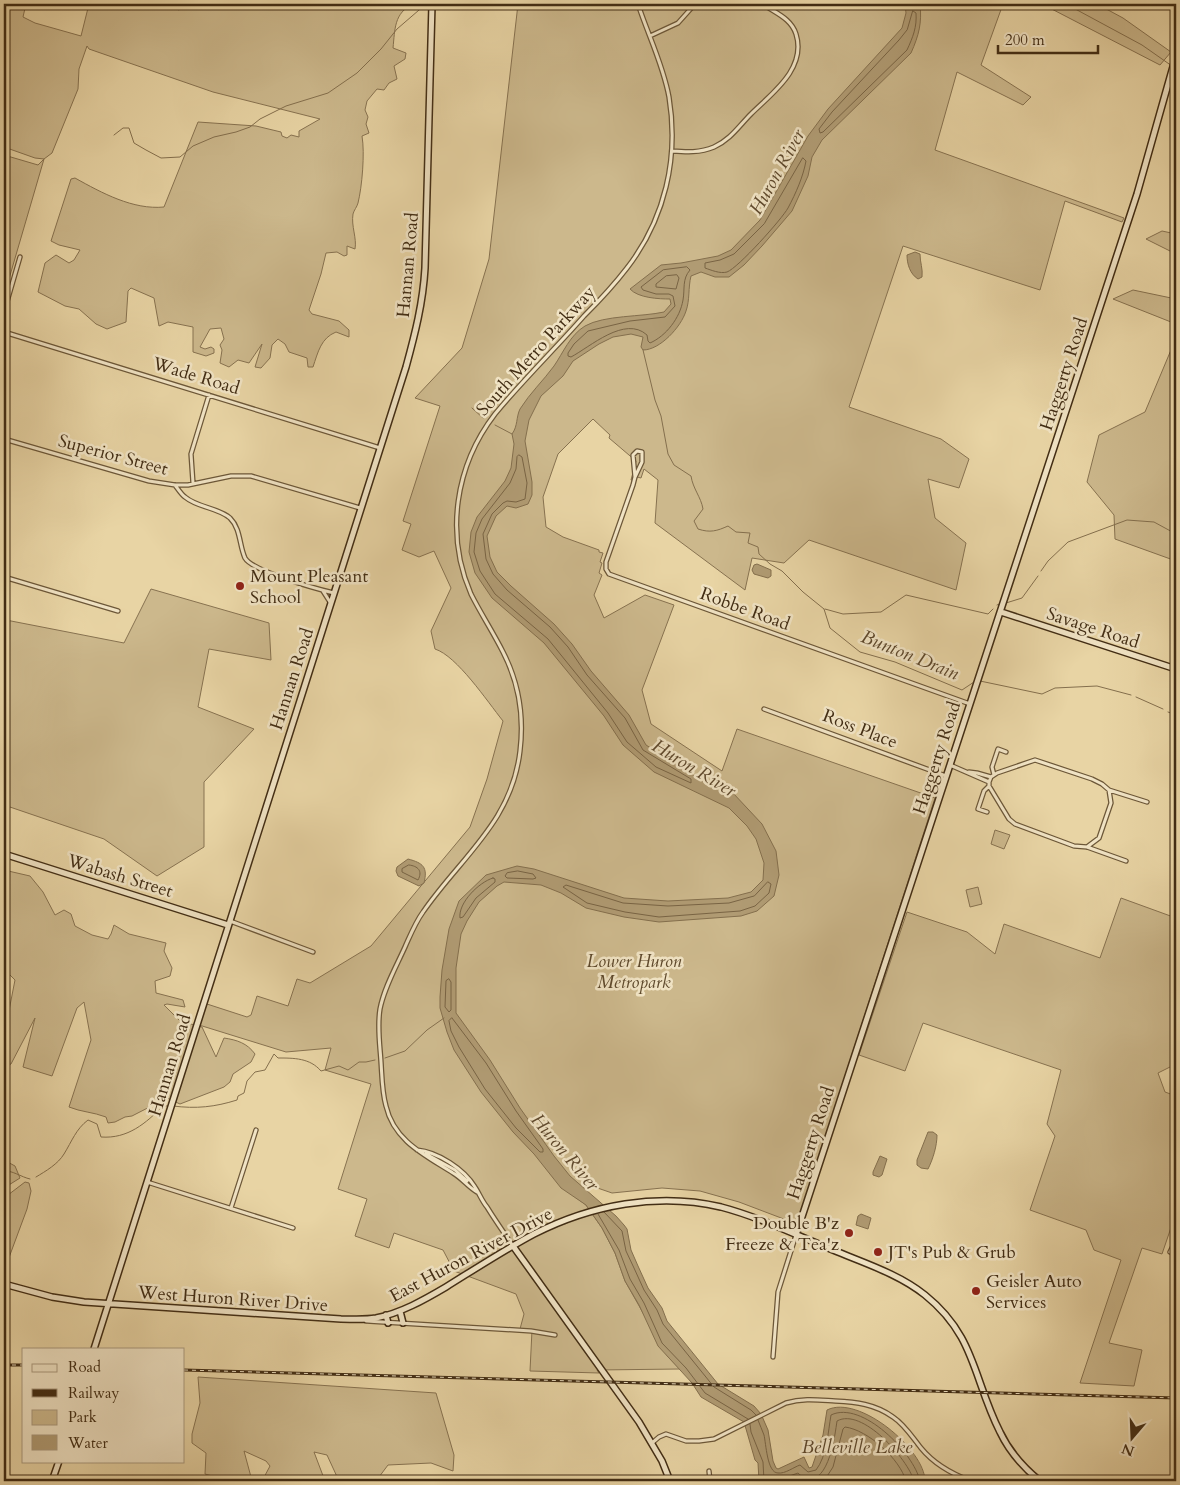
<svg xmlns="http://www.w3.org/2000/svg" width="1180" height="1485" viewBox="0 0 1180 1485" font-family="Cardo,serif">
  <rect width="100%" height="100%" fill="#e8d4a4"/>
  <filter id="stains"><feTurbulence type="fractalNoise" baseFrequency=".004" numOctaves="4"/><feColorMatrix values="0 0 0 0 .2 0 0 0 0 .09 0 0 0 0 .02 0 0 0 .5 -.17"/></filter>
  <radialGradient id="worn" r=".72"><stop offset=".6" stop-color="#630" stop-opacity="0"/><stop offset="1" stop-color="#630" stop-opacity=".3"/></radialGradient>
  <path fill="#ccb88c" stroke="#877250" d="M4,4H26L23,17L35,23L81,36L89,4H264L276,7L285,4H413C394,13 395,29 393,48L406,53L405,59L394,66L397,79L389,83L384,90L377,89L367,101L365,110L368,117L366,124L369,133L362,136C365,153 362,187 358,203C357,207 354,210 353,214C351,226 357,238 355,249L347,246V255L344,256L337,252L326,253L321,274L309,310L312,314L339,321L349,330V337L336,332C321,338 318,352 313,367H308L307,358L289,352L285,344L278,339L272,345L270,358L261,368L255,367L262,344L249,363L238,360L229,367L220,363L222,350L220,345L224,339L221,328L210,329L200,347L205,349L211,347L214,349V353L206,356L193,352V327L168,322L159,326L154,298L131,288L128,291L126,322L107,329L96,324L79,309L65,306L38,292L45,263L56,255L69,263L74,260L80,250L59,245L51,241L71,179L75,178C102,193 133,210 164,207L198,122L256,126L281,132L282,136L287,138L291,135L299,137V131L320,119L213,92L89,49L87,46L79,69L78,89L52,153L44,159L4,296V155L38,165L44,159L35,158L4,147Z
    M518,4H1003L981,65L1031,97L1023,105L957,72L935,150L1124,218L1122,222L1065,201L1040,290L903,246L849,407L941,439L969,459L959,488L928,479L935,518L966,543L956,590L809,540L784,563L752,558L745,590L655,523L658,480L644,469L641,478L637,477L636,481L631,480L636,461L609,438L610,435L593,419L558,454L543,497L546,527L563,537L599,550V552L603,553L600,562L602,563L599,573L602,575L594,595L604,618L645,595L674,605L642,690L651,724L722,771L737,729L935,798L797,1224L739,1202L700,1191L662,1188L612,1193L586,1184L589,1190L574,1196L586,1205L602,1228L615,1253L625,1281L668,1357L680,1369L597,1370L599,1373L530,1371L532,1330L520,1329L524,1314L516,1294L454,1271L443,1250L394,1233L389,1248L355,1236L367,1199L338,1189L371,1084L325,1070L331,1048L286,1052L199,1025L207,1004L247,1017L251,1015L257,996L288,1006L297,979L310,983L371,946L470,827L487,779L503,721C487,701 457,656 435,649L431,631L451,588L434,551L419,557L402,550L411,524L403,521L440,406L415,398L462,348L489,259Z
    M1042,4H1097L1123,18L1171,52L1160,65Z
    M1162,231L1176,234V254L1146,239Z
    M1133,290L1176,299V324L1113,299Z
    M1176,338V561L1115,539L1114,515L1087,482L1099,435L1145,412Z
    M151,589L269,623L271,660L209,649L198,707L254,729L204,782V847L157,876L104,839L4,805V617L6,620L124,643Z
    M995,830L1010,835L1004,849L991,844Z
    M4,870L30,876L43,892L55,915L64,910L71,914L75,926L92,935L108,939L111,934L114,925L129,934L166,943L164,951L172,968L170,976L155,981L156,993L183,1000L185,1007L167,1004L164,1005L180,1021L202,1027L216,1057L224,1038C237,1040 247,1043 255,1054L251,1062L233,1074L230,1082L224,1087L180,1104L167,1098L132,1116L125,1117L115,1122L108,1123L106,1117C93,1112 81,1112 69,1107L91,1040L84,1002L77,1008L52,1076L23,1067L35,1018L11,1064L4,1067V1036L15,980L10,975L4,973Z
    M978,887L982,904L970,907L966,890Z
    M1121,898L1176,918V1064L1158,1073L1165,1092L1176,1096V1213L1162,1254L1142,1248L1109,1343L1142,1350L1134,1386L1080,1383L1121,1260L1094,1250L1086,1230L1030,1210L1055,1136L1047,1124L1061,1070L923,1023L905,1071L859,1055L907,912L967,932L995,954L1004,924L1100,958Z
    M4,1160L15,1166L20,1178L4,1188Z
    M25,1182L29,1183L31,1191L27,1209L4,1271V1198Z
    M198,1377L436,1393L454,1455L453,1471L431,1463L388,1465L376,1481H339L327,1455L314,1452L325,1481H262L270,1466L266,1461L244,1451L251,1477L250,1481H231L205,1474L206,1453L192,1443V1434L200,1403Z"/>
  <path fill="#b09b73" stroke="#846f4d" d="M905,4H920C922,23 919,35 911,53L822,140L812,157L808,176L792,211L762,246L744,265L729,277H715L701,272L691,276C688,288 690,300 686,311C681,327 660,350 643,350L641,347L643,337L631,334L613,337L599,344L573,361L563,376L541,396L529,420L525,441L532,482V495L528,504L516,508L507,506L496,516L487,536L490,557L497,572L511,586L554,624L572,644L591,671L629,715L646,745L704,782L733,793L762,824L776,851L779,875L774,896L757,911L741,916L659,922L624,917L586,908L561,893L541,885L504,882L497,886L479,902L467,921L461,934L456,968V1013L490,1060L520,1108L554,1156L570,1176L616,1216L624,1225L627,1229L631,1250L638,1266L648,1288L662,1308L667,1321L718,1384L754,1406L761,1414L768,1430L773,1461L776,1468L778,1469L804,1457L809,1468L812,1467L823,1435L827,1410C859,1394 925,1450 925,1481H759L758,1463L755,1460L744,1422L701,1397L692,1383L658,1346L639,1305L625,1281L615,1253L602,1228L586,1205L561,1188L534,1154L513,1132L481,1092L454,1050L447,1032L440,1008V997L442,970L449,929L459,901L486,875L517,866L534,869L624,898L668,901L728,898L751,892L763,880L764,863L756,839L747,826L729,808L654,772L623,745L604,716L544,643L492,598L475,573L469,552L471,532L477,517L505,481L511,468L514,444L512,434C518,426 516,417 520,409C530,393 543,381 554,366C563,353 570,335 585,326C604,315 642,317 664,312L671,304L670,299C659,299 638,298 630,289L661,265L681,263L718,256L731,250L760,220L808,136L828,109L902,28L906,13Z
    M915,252L920,254C920,263 923,268 922,277L918,279C910,274 907,264 907,255Z
    M757,564L771,570V576L768,578L754,574L752,570L754,565Z
    M408,859C423,863 428,867 424,883L419,886L398,876L396,871L397,867Z
    M928,1132H933L937,1135C937,1146 933,1159 928,1169L921,1168L917,1165V1160Z
    M880,1156L887,1159L882,1175L879,1177L873,1175V1172Z
    M861,1214L871,1218L868,1229L856,1225L858,1216Z"/>
  <g fill="none" stroke-linecap="round" stroke-linejoin="round">
    <path stroke="#796444" stroke-width="1" d="M913,11L916,13C917,27 913,37 907,50L823,132L820,133L819,129L832,112L899,40L907,30Z
      M803,158L806,161C803,177 796,193 788,208C782,219 738,268 727,272C720,274 711,270 705,268V263L720,260L734,254L764,224Z
      M687,267L690,270C682,279 685,289 683,300C680,318 666,336 650,343L648,341L647,335C625,315 590,347 571,357L568,356V353L574,344L588,331L630,321L665,317L675,306L673,296L669,294H656L643,290L641,287L663,270Z
      M677,275L679,278L676,289L656,287V284L666,276Z
      M519,455L522,457L527,483L525,499L516,502L507,501L503,503L492,514L483,534L486,559L493,574L507,590L550,627L568,647L587,675L625,718L643,750L691,779V783L656,767L627,742L608,713L548,639L495,594L480,571L474,552L476,533L482,519L510,483L516,469L517,457Z
      M409,865C418,866 423,871 418,880L402,872V869Z
      M518,871L533,874L536,878L533,879L507,878L505,876L507,873Z
      M493,878L495,879V882L476,898L463,917L460,918C458,903 479,882 493,878Z
      M768,882L771,884L769,893L755,906L740,911L659,917L625,912L587,903L563,887L566,885L623,903L668,906L729,903L754,896Z
      M449,979L451,982V1010L449,1012L445,1007L446,981Z
      M452,1018L486,1063L516,1111L543,1149V1152H540L516,1128L485,1089L459,1047L451,1031L449,1021Z
      M604,1212L622,1231L626,1251L634,1268L644,1290L657,1310L663,1324L714,1387L751,1410L756,1415
      M598,1214L619,1250L630,1279L644,1303L662,1343L686,1368L705,1393L748,1419
      M758,1420C760,1425 762,1430 764,1435C766,1443 767,1473 778,1473C785,1474 794,1467 800,1465L808,1472L816,1470C827,1456 828,1432 831,1415C862,1400 914,1453 920,1481
      M750,1424L751,1432L763,1462L764,1481
      M770,1481L772,1479H781L798,1473C800,1475 803,1478 807,1479C829,1483 835,1435 837,1421C862,1407 908,1459 914,1481
      M824,1481L833,1467L843,1429L845,1427C868,1430 900,1459 906,1481"/>
    <path stroke="#846f4d" stroke-width="1" d="M1066,4L1142,45L1172,66
      M179,10L182,4
      M114,135L123,128H129L134,143L146,150L161,158L180,157L193,146L214,137L236,132L250,127L260,119L286,106L328,93L357,73L381,49L397,29L426,4
      M643,350L655,400L661,416L668,454L674,465L691,476C693,489 701,497 703,509L694,521L698,529C710,533 717,531 728,526L736,532L750,533L748,543L758,547L759,554L770,564L782,571L803,592L824,609L830,628L860,652L895,662L962,690L974,682
      M472,408L483,418
      M495,425L512,434
      M1041,571L1048,561L1068,542L1127,520L1154,522L1176,534
      M1006,603L1022,598L1038,576
      M997,605L1002,603
      M825,609L843,614L881,612L906,595L988,614L993,609
      M980,681L1042,694L1055,688L1097,686L1131,695
      M1136,697L1163,709
      M1168,712L1176,715
      M385,1058L405,1051L427,1030L444,1018
      M173,1106C196,1109 215,1107 237,1100L238,1096L244,1093L247,1081L255,1072L265,1070L274,1054L278,1058C294,1058 310,1058 321,1071L339,1066L348,1070L359,1062H366L375,1060
      M4,1171C12,1170 21,1177 30,1179
      M36,1177C46,1171 58,1164 64,1154C72,1141 76,1129 88,1120L97,1124L101,1137C128,1139 146,1123 163,1106H169"/>
    <g stroke="#6c5738" stroke-width="5.5">
      <path id="street" d="M650,36L678,23L695,4
        M672,151C686,152 700,153 714,147C730,140 739,126 751,114C771,94 807,69 796,34C791,18 775,13 763,4
        M4,312L20,257
        M4,332L380,448
        M4,439L149,481L175,485H188L231,476H251L360,508
        M635,477L642,462V452L637,451L633,455L635,477L633,485L606,562V569L609,574L970,704
        M193,483L191,454L209,395
        M175,485C178,489 181,494 185,497C198,508 217,507 230,518C241,529 239,545 245,558C252,571 317,589 334,593
        M4,577L118,611
        M323,591L330,602
        M764,709L946,776
        M950,765L989,782
        M969,772L977,773L991,777
        M994,775L992,767L998,749L1006,752
        M989,782L991,777L997,773L1035,760L1092,779L1102,784L1109,790L1147,802
        M989,782V786L1009,819L1015,824L1074,846L1087,847L1126,861
        M987,812L978,809L984,791L989,786
        M1087,847L1099,838L1111,803L1109,790
        M230,921L313,952
        M417,1150C438,1152 464,1169 475,1187C479,1193 482,1201 487,1207C495,1220 504,1233 513,1246
        M426,1154L455,1170L467,1181
        M147,1182L293,1228
        M477,1192C468,1187 462,1178 453,1173C425,1155 394,1141 386,1106C382,1092 382,1077 381,1062C380,1045 377,1027 380,1009C384,988 396,967 405,947C410,936 415,923 423,912C460,858 512,822 520,751C524,718 519,683 503,652C493,632 481,614 471,594C445,534 455,466 495,414C523,380 555,349 584,316C599,301 614,285 627,268C665,219 679,158 669,97C663,64 648,35 638,4
        M231,1208L256,1130
        M1170,1252L1176,1240
        M366,1321L531,1331L555,1335
        M773,1357L778,1292L796,1235
        M652,1443L659,1437L666,1434L686,1441H699L714,1439L786,1403C803,1398 818,1400 835,1401C856,1402 875,1404 893,1417C905,1425 912,1437 921,1448C934,1464 952,1474 971,1481
        M709,1471L710,1481"/>
    </g>
    <g stroke="#422d14" stroke-width="8">
      <path id="secondary" d="M1001,612L1176,669
        M4,854L228,925
        M796,1235L1137,194L1176,56
        M513,1246L639,1422L662,1461L670,1481
        M4,1284L52,1297L84,1302L341,1319C353,1319 364,1320 376,1318C401,1313 424,1300 446,1287C475,1269 504,1250 534,1234C591,1205 658,1192 721,1207C759,1217 796,1235 833,1250C864,1263 899,1274 925,1295C976,1336 973,1379 1000,1432C1009,1451 1024,1468 1040,1481
        M400,1311L403,1323
        M386,1315L388,1323
        M94,1349L406,367C415,334 423,303 425,268L432,4
        M52,1481L59,1461"/>
    </g>
    <use href="#street" stroke="#f0e3c4" stroke-width="3"/>
    <use href="#secondary" stroke="#f0e3c4" stroke-width="5"/>
    <g stroke="#422d14" stroke-width="3">
      <path id="rail" d="M4,1365H24
        M184,1370L1176,1398"/>
    </g>
    <use href="#rail" stroke="#f0e3c4" stroke-width="1" stroke-dasharray="4" stroke-linecap="butt"/>
  </g>
  <g fill="#8f2418" stroke="#f0e3c4" stroke-width="2">
    <circle cx="240" cy="586" r="5"/>
    <circle cx="849" cy="1233" r="5"/>
    <circle cx="878" cy="1252" r="5"/>
    <circle cx="976" cy="1291" r="5"/>
  </g>
  <g text-anchor="middle" dominant-baseline="central" stroke-width="5" stroke-linejoin="round" paint-order="stroke">
    <g font-size="18" fill="#422d14" stroke="#f0e3c4">
      <text transform="translate(408 265) rotate(-85)">Hannan Road</text>
      <text transform="translate(536 351) rotate(-48)">South Metro Parkway</text>
      <text transform="translate(1064 374) rotate(-72)">Haggerty Road</text>
      <text transform="translate(196 376) rotate(17)">Wade Road</text>
      <text transform="translate(113 455) rotate(15)">Superior Street</text>
      <text transform="translate(745 609) rotate(20)">Robbe Road</text>
      <text transform="translate(1093 628) rotate(18)">Savage Road</text>
      <text transform="translate(292 679) rotate(-72)">Hannan Road</text>
      <text transform="translate(860 729) rotate(21)">Ross Place</text>
      <text transform="translate(937 758) rotate(-72)">Haggerty Road</text>
      <text transform="translate(120 876) rotate(17)">Wabash Street</text>
      <text transform="translate(170 1065) rotate(-73)">Hannan Road</text>
      <text transform="translate(811 1143) rotate(-72)">Haggerty Road</text>
      <text transform="translate(471 1255) rotate(-28)">East Huron River Drive</text>
      <text transform="translate(233 1299) rotate(4)">West Huron River Drive</text>
    </g>
    <g font-size="18" fill="#422d14" stroke="#f0e3c4" text-anchor="start">
      <text x="250" y="576">Mount Pleasant<tspan x="250" dy="21">School</tspan></text>
      <text x="839" y="1223" text-anchor="end">Double B'z<tspan x="839" dy="21">Freeze &amp; Tea'z</tspan></text>
      <text x="888" y="1252">JT's Pub &amp; Grub</text>
      <text x="986" y="1281">Geisler Auto<tspan x="986" dy="21">Services</tspan></text>
    </g>
    <g font-size="18" font-style="italic" fill="#5e492c" stroke="#f0e3c4">
      <text x="634" y="961">Lower Huron<tspan x="634" dy="21">Metropark</tspan></text>
    </g>
    <g font-size="19" font-style="italic" fill="#5e482c" stroke="#f0e3c4">
      <text transform="translate(777 172) rotate(-61)">Huron River</text>
      <text transform="translate(910 655) rotate(22)">Bunton Drain</text>
      <text transform="translate(694 768) rotate(31)">Huron River</text>
      <text transform="translate(565 1152) rotate(50)">Huron River</text>
      <text x="857" y="1447">Belleville Lake</text>
    </g>
  </g>
  <rect width="1180" height="1485" fill="none" stroke="#e8d4a4" stroke-width="20"/>
  <rect x="5" y="5" width="1170" height="1475" fill="none" stroke="#422d14" stroke-width="2.5"/>
  <rect x="10" y="10" width="1160" height="1465" fill="none" stroke="#422d14"/>
  <rect x="22" y="1348" width="162" height="115" fill="#f0e3c4" stroke="#aa9a7e"/>
  <rect x="32" y="1364" width="25" height="8" fill="#f0e3c4" stroke="#aa9a7e"/>
  <text x="68" y="1372" font-size="15" fill="#422d14">Road</text>
  <rect x="32" y="1389" width="25" height="8" fill="#422d14" stroke="#aa9a7e"/>
  <text x="68" y="1398" font-size="15" fill="#422d14">Railway</text>
  <rect x="32" y="1410" width="25" height="15" fill="#ccb88c" stroke="#aa9a7e"/>
  <text x="68" y="1422" font-size="15" fill="#422d14">Park</text>
  <rect x="32" y="1435" width="25" height="15" fill="#b09b73" stroke="#aa9a7e"/>
  <text x="68" y="1448" font-size="15" fill="#422d14">Water</text>
  <g transform="translate(1132 1438) rotate(199)" stroke="#f0e3c4" stroke-width="4" paint-order="stroke">
  <path d="M0-4L9 19L0 12L-9 19Z" fill="#422d14"/>
  <text y="-8" font-size="14" font-weight="bold" text-anchor="middle" fill="#422d14">N</text>
  </g>
  <path d="M998 45v8h100v-8" fill="none" stroke="#422d14" stroke-width="2.5"/>
  <text x="1005" y="45" font-size="15" fill="#422d14" stroke="#f0e3c4" stroke-width="4" paint-order="stroke">200 m</text>
  <rect width="100%" height="100%" filter="url(#stains)"/>
  <rect width="100%" height="100%" fill="url(#worn)"/>
</svg>
